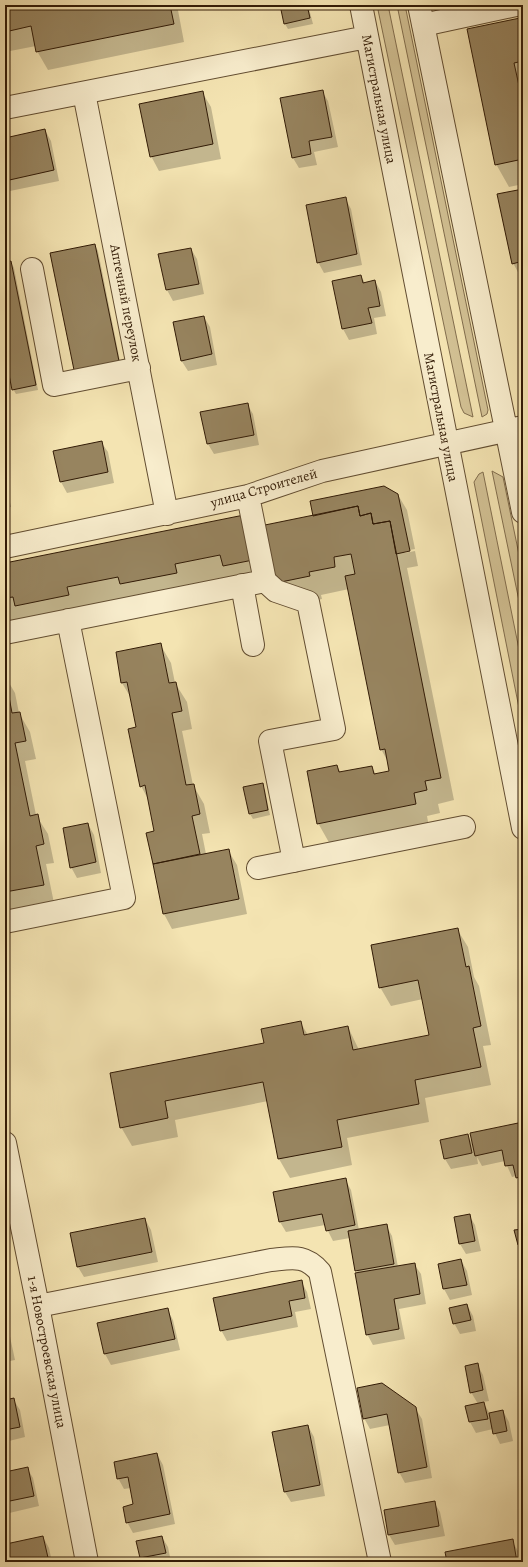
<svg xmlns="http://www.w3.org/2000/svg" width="528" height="1567" viewBox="0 0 528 1567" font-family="Alegreya,serif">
  <rect width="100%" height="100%" fill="#f4e4b2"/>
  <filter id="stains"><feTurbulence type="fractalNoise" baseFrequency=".005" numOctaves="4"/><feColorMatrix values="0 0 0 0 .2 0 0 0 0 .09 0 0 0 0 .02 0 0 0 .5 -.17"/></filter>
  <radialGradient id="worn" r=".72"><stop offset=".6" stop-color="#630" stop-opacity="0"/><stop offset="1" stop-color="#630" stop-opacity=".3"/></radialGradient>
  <path fill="#d3c295" stroke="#826e4e" d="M377,5H388L473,417L464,413L461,407Z
    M397,5H405L488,410L487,414L482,417Z
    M492,471L503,477L523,574V620Z
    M483,472L523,669V728L474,482L479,474Z"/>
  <path fill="#0003" d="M5,5H34V7L42,5H177L184,42L48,70L37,51L36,46L5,52Z
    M281,5H308L313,24L288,29L285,24Z
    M519,19L523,26V184L509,187L496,164Z
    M322,91L328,101L338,147L314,152L317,165L299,168L293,158Z
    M202,92L211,107L221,159L159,171L151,156Z
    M45,130L51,141L59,181L5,192V139Z
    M523,190V273L519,274L513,263Z
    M345,198L351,209L362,265L324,273L318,262Z
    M95,245L98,251L121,366L51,254Z
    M191,249L197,259L204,294L173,301L167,290L160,255Z
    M11,262L14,268L38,390L16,394L13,389L5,349V264Z
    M361,276L365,283L375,281L381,292L386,316L374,318L377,334L349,340L343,329L333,282Z
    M204,317L210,327L217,365L188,371L181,360Z
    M247,404L253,414L259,445L214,454L208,444Z
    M101,442L108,452L114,483L67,493L61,482L54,452Z
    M5,480L11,507L5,508Z
    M398,495L407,510L415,549L404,551V553L415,551L418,566L407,568L454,800L438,804L440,813L427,816L429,827L331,846L318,823L337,766L341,773L372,767L376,775L390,772L388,762L381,749L349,589L321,595L322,599L290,605L277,582L314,516Z
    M243,516L265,583L5,624V564Z
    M160,644L171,663L175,683L187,702L192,729L182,731L193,785L204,804L210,833L202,834L206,854L228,850L237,865L247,914L172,929L164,914L147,834L155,832L149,801L141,786L137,728L131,698L122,683Z
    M5,676L15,693L19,713L30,732L36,759L25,761L36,815L48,834L54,863L46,864L54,903L8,912L5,907Z
    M262,785L265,790L270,815L253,819L250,814Z
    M88,824L94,835L101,873L77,878L71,867Z
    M457,929L468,947L474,977L479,986L491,1045L483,1046L491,1085L425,1098L429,1122L347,1138L352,1165L290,1178L279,1159L268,1101L175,1120L178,1137L132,1146L121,1127L111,1074L265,1044L300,1022L308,1035L348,1027L359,1050L430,1036L423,999L391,1006L380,987Z
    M523,1123V1188L516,1176L512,1177L505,1161L482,1166L477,1157L478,1164L451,1169L445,1159L468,1135L473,1145Z
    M345,1179L351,1190L359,1230L386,1225L392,1236L398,1267L414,1264L421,1274L426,1304L399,1309L405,1339L373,1345L367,1334L358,1274L350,1238L333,1241L325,1225L286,1232L280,1222L274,1193Z
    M469,1215L475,1225L481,1251L466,1254L460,1244L455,1218Z
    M145,1219L151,1230L158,1262L84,1277L78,1267Z
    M523,1230V1253L518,1245L516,1231Z
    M461,1260L467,1271L472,1295L450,1300L444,1289L439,1265Z
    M301,1281L307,1292L311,1309L295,1312L298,1327L227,1341L221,1330Z
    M467,1305L473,1316L476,1331L460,1334L454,1323Z
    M167,1309L173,1320L180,1350L111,1365L105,1354L98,1324Z
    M5,1325L9,1332L15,1360L5,1362Z
    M477,1364L483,1375L489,1401L483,1402L490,1414L503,1411L509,1422L513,1441L500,1444L493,1429L476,1433L470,1422L466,1407L478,1404L471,1392Z
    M13,1399L20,1410L25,1437L5,1442V1401Z
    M415,1408L422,1419L432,1478L405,1483L399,1472L390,1425L370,1429L364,1418Z
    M308,1426L314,1437L325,1496L291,1502L285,1492L273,1433Z
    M157,1454L163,1465L175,1524L133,1533L127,1522L134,1505L131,1488L124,1489L118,1478Z
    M27,1468L33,1478L39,1506L5,1514V1473Z
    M434,1502L440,1512L445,1536L395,1545L389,1535Z
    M43,1537L49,1548L52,1562H11Z
    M162,1537L168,1547L171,1562H143L141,1557Z
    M512,1541L518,1551L520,1562H448Z"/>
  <path fill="#97845f" stroke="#321b06" d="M5,5H27V7L37,5H170L174,24L36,52L31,26L5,32Z
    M280,5H307L310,18L284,24Z
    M520,18L523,34V61L514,63L523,104V159L495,165L467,29Z
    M323,90L332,137L309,141L311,154L292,158L280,98Z
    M203,91L213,144L150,157L139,104Z
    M45,129L54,170L5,181V138Z
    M523,189V261L512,264L497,194Z
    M346,197L357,254L317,263L306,205Z
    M95,244L119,361L74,370L50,253Z
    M191,248L199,284L166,290L158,254Z
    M11,261L36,385L12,390L5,354V263Z
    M361,275L363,283L375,280L380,306L368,308L372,323L342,329L332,281Z
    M204,316L212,354L181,361L173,322Z
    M248,403L254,435L207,444L200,412Z
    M102,441L108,472L60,482L53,451Z
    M384,486L398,494L410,551L396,554L390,521L373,524L371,513L360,516L358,506L313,516L310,501Z
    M358,506L360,516L371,513L373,524L390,521L441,778L425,781L427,790L414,793L416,804L317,824L307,771L337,765L339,772L372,766L374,774L389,771L385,749L380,750L345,576L355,574L351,554L334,557L335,567L309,572L310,576L276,583L265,525Z
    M244,515L253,560L223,566L220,555L175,564L177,573L120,584L118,577L67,587L69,595L15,606L13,597L5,598V563Z
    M161,643L169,683L176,682L182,711L172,713L186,785L194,784L200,814L192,816L200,854L153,864L146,833L154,831L145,785L140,787L128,729L136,727L127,682L121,683L116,652Z
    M5,675L12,713L20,712L26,741L15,743L30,816L38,814L44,844L36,846L44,885L5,892Z
    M263,783L268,810L249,814L243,787Z
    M88,823L96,862L70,868L63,828Z
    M229,849L239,899L163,914L153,864Z
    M458,928L466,967L469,966L481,1026L473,1028L481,1067L415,1080L419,1104L337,1120L342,1147L278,1159L263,1082L165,1101L168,1118L120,1128L110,1073L264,1043L261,1029L301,1021L304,1035L348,1026L353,1050L429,1035L418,980L379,988L371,945Z
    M523,1122V1176L516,1178L513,1165L505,1166L502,1150L475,1156L470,1133Z
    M468,1134L472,1153L444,1159L440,1140Z
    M346,1178L355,1225L326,1231L322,1214L279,1222L273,1192Z
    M470,1214L475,1241L459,1244L454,1217Z
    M145,1218L152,1252L77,1267L70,1233Z
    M387,1224L394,1264L355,1271L348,1231Z
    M523,1229V1244L518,1245L514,1230Z
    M461,1259L467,1285L443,1289L438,1264Z
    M415,1263L420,1294L394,1299L399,1329L366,1335L355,1273Z
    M302,1280L305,1298L289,1301L292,1316L220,1331L213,1298Z
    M467,1304L471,1320L453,1324L449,1308Z
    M168,1308L175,1339L104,1354L97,1323Z
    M5,1327L9,1349L5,1350Z
    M478,1363L483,1390L470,1393L465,1366Z
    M382,1383L416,1407L427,1467L398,1473L387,1414L363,1419L357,1388Z
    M14,1398L20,1427L5,1430V1400Z
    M484,1402L488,1419L469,1422L465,1406Z
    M503,1410L507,1431L493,1434L489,1413Z
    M308,1425L320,1485L284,1492L272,1432Z
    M157,1453L170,1514L126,1523L123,1507L133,1504L128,1477L117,1479L114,1462Z
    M28,1467L34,1496L5,1502V1472Z
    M435,1501L439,1526L388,1535L384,1510Z
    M43,1536L49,1562H10L6,1544Z
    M162,1536L166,1553L140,1558L136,1541Z
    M513,1539L517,1562H447L445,1552Z"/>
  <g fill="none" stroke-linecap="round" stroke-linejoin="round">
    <g stroke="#624d31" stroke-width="24">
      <path id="minor" d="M361,5L523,828
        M419,5L523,512
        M423,25L516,5
        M84,93L167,514
        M5,108L367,37
        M32,269L54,385L139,368
        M5,547L248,496L322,471L523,427
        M265,581L276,591L308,602L334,729L270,741L294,861
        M242,585L253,645
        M5,633L265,581L248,496
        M258,868L464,827
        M5,922L124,898L68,620
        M5,1143L38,1306L87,1562
        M38,1306L271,1260C292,1258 305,1254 320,1272L380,1562"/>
    </g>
    <use href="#minor" stroke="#f8edcd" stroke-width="22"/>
  </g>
  <g text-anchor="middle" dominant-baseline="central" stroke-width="4" stroke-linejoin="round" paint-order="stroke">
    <g font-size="14" fill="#321b06" stroke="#f8edcd">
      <text transform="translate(379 99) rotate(79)">Магистральная улица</text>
      <text transform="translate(126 303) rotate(79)">Аптечный переулок</text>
      <text transform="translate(441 417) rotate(79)">Магистральная улица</text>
      <text transform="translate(264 488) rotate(-16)">улица Строителей</text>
      <text transform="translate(47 1352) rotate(79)">1-я Новостроевская улица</text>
    </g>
  </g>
  <rect width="528" height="1567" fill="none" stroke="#f4e4b2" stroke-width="20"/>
  <rect x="6" y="6" width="516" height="1555" fill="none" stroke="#321b06" stroke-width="2"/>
  <rect x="10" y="10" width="508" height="1547" fill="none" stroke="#321b06"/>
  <rect width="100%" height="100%" filter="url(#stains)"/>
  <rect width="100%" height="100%" fill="url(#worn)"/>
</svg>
